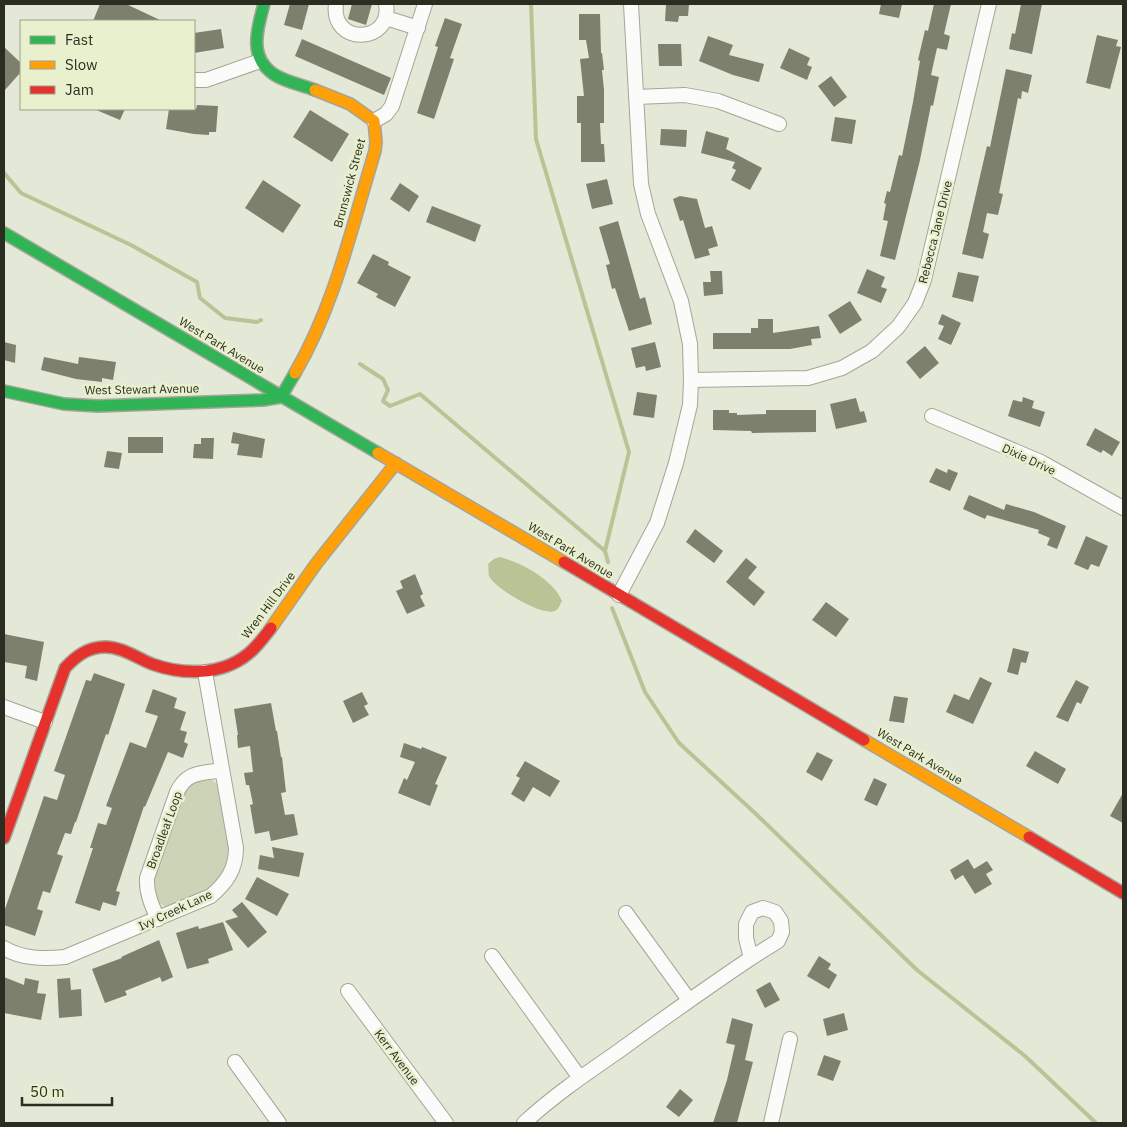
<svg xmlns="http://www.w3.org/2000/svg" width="1127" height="1127" viewBox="0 0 1127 1127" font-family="'IBM Plex Sans',sans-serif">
  <rect width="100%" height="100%" fill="#e4e8d6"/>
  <path fill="#ccd3b6" d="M206,779L212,780L217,784C224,820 243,866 206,891C196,898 183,902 171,906L165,907L156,900L153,883L187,788L192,782Z"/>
  <path fill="#b9c396" d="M499,557C519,561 554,580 562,601C560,604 559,609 555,611C543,617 494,588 489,576C488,573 489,567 488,564L494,559Z"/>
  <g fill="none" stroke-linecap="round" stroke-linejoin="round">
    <path stroke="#b9c396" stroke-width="4" d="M531,4L536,139L629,452L605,551L608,562
      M4,173L21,193L131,245L197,282L200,298L225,318L257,322L261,320
      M360,364L383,379L388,390L383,401L390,406L420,394L605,551
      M612,608L645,692L679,743L756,814L917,970L1025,1056L1096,1123"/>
  </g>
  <path fill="#7c806c" d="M100,4H126L162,21H93Z
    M290,4H309L302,30L284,25Z
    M352,4H372L366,25L348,19Z
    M666,4H689L688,16H679L678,22L665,21Z
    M881,4H902L899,18L879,14Z
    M934,4H951L944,34L950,36L947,50L937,48L931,75L939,77L933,106L931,105L920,160L895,260L880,256L888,221L883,220L886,204L884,203L887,191L890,192L899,155L902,156L913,102L920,61L918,60L925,30L928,31Z
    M1021,4H1042L1032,54L1009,49L1012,33L1015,34Z
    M579,14H600L601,53H602L604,70H602L604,90V123H600L601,144H604L605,162H581V123H577V96H584L580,59L589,58L586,40H579Z
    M445,18L462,24L450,58L454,59L434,119L417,113L438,47L435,46Z
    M221,29L224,48L194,53V33Z
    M1097,35L1118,40L1116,46L1121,47L1110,89L1086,83Z
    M708,36L733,45L729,55L764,64L759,82L733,75L699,61Z
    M302,39L391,78L384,95L295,56Z
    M658,44H681L682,66H659Z
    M4,47L21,63V72L4,91Z
    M789,48L810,58L807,65L812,67L807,80L780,68Z
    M1006,69L1032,75L1028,93L1022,91L1021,99L1018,98L999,193L1003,194L998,215L987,213L983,232L989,234L983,259L962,254L987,146L990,147Z
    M831,76L847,97L834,107L818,86Z
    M197,105L218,106L216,132H209V135L194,134L166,129L169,109H196Z
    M94,109H125L120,120Z
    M310,110L349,134L332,162L293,137Z
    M835,117L856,120L852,144L831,141Z
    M661,129L687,130L686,147L660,145Z
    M706,131L729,138L726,149L762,168L750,190L731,180L736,170L732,168L735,162L701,153Z
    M607,179L613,204L592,209L586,184Z
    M263,180L301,205L283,233L245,208Z
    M400,183L419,196L409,212L390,199Z
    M680,196L697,199L705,228L712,226L718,246L708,249L710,255L695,259L683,220L680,221L673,199Z
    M432,206L481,225L475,242L426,222Z
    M618,221L640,299L645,297L652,324L629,331L615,288L612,289L606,265L610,264L599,227Z
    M373,254L389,262L388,265L411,277L395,307L376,297L378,294L357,283Z
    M867,269L885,277L881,287L887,289L881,303L857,293Z
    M710,271H722L723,294L704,296L703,282H711Z
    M958,272L979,276L973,302L952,297Z
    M850,301L862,320L840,334L828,315Z
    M942,314L961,323L951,345L938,339L944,326L938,324Z
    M758,319H773V333L819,326L821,338L811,339L812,345L790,349H713V333H751V328H758Z
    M4,342L16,345L15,363L4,360Z
    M655,342L661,367L646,371L645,366L636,368L631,348Z
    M925,346L939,363L920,379L906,362Z
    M44,357L78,364L79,357L116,362L113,380L102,378V382L76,379L41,370Z
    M637,392L657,395L654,418L633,415Z
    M1023,397L1034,401L1032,408L1045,412L1040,427L1008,416L1013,400L1022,402Z
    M856,398L860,412L864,411L867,422L836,429L830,404Z
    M713,410H729V413H737V415L766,414V410H816V432L752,433L751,431L713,430Z
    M1095,428L1120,442L1112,456L1103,450L1101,453L1086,445Z
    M233,432L265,439L262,458L237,455L239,444L231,443Z
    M128,437H163V453H128Z
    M201,438H214L213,459L193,458L194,444H201Z
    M107,451L122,453L119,469L104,467Z
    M936,468L947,473L948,469L958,473L950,491L929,482Z
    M969,495L1004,510L1006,504L1034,512L1066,526L1057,549L1047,545L1050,538L1038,533L1039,530L987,515L985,519L963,509Z
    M695,529L723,551L714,563L686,542Z
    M1086,536L1108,546L1099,567L1091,564L1088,570L1074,564Z
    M746,558L757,567L748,578L765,592L754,606L726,582Z
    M415,574L423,594L420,596L425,606L407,614L396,591L403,588L400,581Z
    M826,602L849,619L836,637L812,620Z
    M4,634L44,642L37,681L25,678L27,666L4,662Z
    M1013,648L1029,652L1026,663L1021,662L1018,675L1007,672Z
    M94,673L125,684L108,735L106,734L76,822H75L71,834L65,833L57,854L63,856L50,893L43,891L37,909L43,911L35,936L4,925V912L44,796L57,800L65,775L54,771L86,680L91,681Z
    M980,677L992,683L973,724L946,712L954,694L969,700Z
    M1076,680L1089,687L1081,704L1077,702L1068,722L1056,717Z
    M153,689L177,698L174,708L186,712L180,730L187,732L184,742L188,744L183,758L168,752L145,807L144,806L116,891L120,892L116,906L103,902L100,911L75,903L93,848H90L98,823L106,825L112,808L106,806L130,742L146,748L158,716L145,712Z
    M362,692L368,704L364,706L369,715L353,723L343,701Z
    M894,696L908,698L904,723L889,721Z
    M271,703L276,731H277L281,757H282L286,792L281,793L285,815L294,814L298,835L271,841L269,831L255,834L250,805L253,804L249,785H246L244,773L253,772L250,746L238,748L237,735H238L234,709Z
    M404,743L421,749L422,747L447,757L435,784L438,785L430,806L398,793L404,778L407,780L415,762L400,757Z
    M1035,751L1066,769L1058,784L1026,766Z
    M817,752L833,760L822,781L806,772Z
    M525,761L560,781L550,797L533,787L524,802L511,794L520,778L516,776Z
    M874,778L887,784L877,806L864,800Z
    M1123,793V823L1110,816Z
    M272,847L304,853L299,877L258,869L260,855L274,858Z
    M968,859L974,869L987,861L993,870L986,874L992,884L975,894L963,875L955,880L950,870Z
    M257,877L289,894L277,916L245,899Z
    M242,902L267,932L248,948L225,921L238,917L232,910Z
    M223,922L233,950L208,959L209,963L187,969L176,933L198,926L199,929Z
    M159,940L173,977L162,982L160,977L125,991L127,995L105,1003L92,969L122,958L121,957Z
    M819,956L831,964L828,969L837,975L829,989L807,976Z
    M4,977L24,985L25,978L39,981L37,993L46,994L41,1020L4,1013Z
    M70,978L71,990L81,989L82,1016L59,1018L57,979Z
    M770,982L780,1000L765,1008L756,990Z
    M844,1013L848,1030L827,1036L823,1019Z
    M732,1018L753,1024L745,1060L753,1062L737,1123H713L727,1080L735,1045L726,1043Z
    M824,1055L841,1061L833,1081L817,1075Z
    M680,1089L693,1100L679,1117L666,1107Z"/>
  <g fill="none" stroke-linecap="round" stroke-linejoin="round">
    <g stroke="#a3a698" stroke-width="16">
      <path id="street" d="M336,4C330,46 393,44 386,4
        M386,18L418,28
        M194,80H206L260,61
        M636,97L685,95L718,101L779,124
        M374,121L386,114L392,106L425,4
        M691,380L808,378L842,368L872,351L898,327L915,303L924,280L989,4
        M932,416L1041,462L1123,508
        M619,595L657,523L676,463L690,405L691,380L690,344L681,301L648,214L641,184L631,4
        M4,707L45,722
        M763,908L775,912L781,921L782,932L778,941L751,958L746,938V924L752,912Z
        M626,913L689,1000
        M158,919C152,906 146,893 147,878L177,792C187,771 201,774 222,770
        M4,948C22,959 44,959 65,957L211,896C227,882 236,869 236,848L205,672
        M492,956L580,1078
        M348,991L446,1123
        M235,1062L279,1123
        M524,1123C552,1097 584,1075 616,1053C660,1021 705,989 751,958
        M771,1123L790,1039"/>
    </g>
    <g stroke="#a3a698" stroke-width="14">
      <path id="fast" d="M264,4C257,29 248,58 275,75C286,82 302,85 315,90
        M4,233L378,453
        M4,391L64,404L98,406L263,400L281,397L295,373"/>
    </g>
    <g stroke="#a3a698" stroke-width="14">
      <path id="slow" d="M295,373C335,305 352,226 375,151L376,142L374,121L350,104L315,90
        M378,453L564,562
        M271,628L316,564L396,463
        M864,740L1029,837"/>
    </g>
    <g stroke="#a3a698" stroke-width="14">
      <path id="jam" d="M564,562L864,740
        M1029,837L1123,893
        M4,838L65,668C76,656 88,647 105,647C122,647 137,658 152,664C183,675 221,676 248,654C257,647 264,637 271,628"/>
    </g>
    <use href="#street" stroke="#fbfcf9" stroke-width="14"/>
    <use href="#fast" stroke="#30b455" stroke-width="11"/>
    <use href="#slow" stroke="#ff9f0a" stroke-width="11"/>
    <use href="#jam" stroke="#e5322d" stroke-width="11"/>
  </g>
  <g text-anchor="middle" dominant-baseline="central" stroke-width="5" stroke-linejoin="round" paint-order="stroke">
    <g font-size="12" fill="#2b2d21" stroke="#e8f0ce">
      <text transform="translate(349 183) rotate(-75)">Brunswick Street</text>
      <text transform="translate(935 232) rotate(-76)">Rebecca Jane Drive</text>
      <text transform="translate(222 345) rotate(31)">West Park Avenue</text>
      <text transform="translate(142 389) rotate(-1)">West Stewart Avenue</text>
      <text transform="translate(1029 459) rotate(25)">Dixie Drive</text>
      <text transform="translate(571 550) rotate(31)">West Park Avenue</text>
      <text transform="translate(268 605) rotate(-53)">Wren Hill Drive</text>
      <text transform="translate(920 756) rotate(31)">West Park Avenue</text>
      <text transform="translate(164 830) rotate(-70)">Broadleaf Loop</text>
      <text transform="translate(175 910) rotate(-25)">Ivy Creek Lane</text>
      <text transform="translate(397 1057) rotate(53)">Kerr Avenue</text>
    </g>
  </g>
  <rect width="1127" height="1127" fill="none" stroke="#2b2d21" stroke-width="10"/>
  <rect x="20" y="20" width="175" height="90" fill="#e8f0ce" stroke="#9ca289"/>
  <rect x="30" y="36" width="25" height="8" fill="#30b455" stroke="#9ca289"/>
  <text x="65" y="45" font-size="15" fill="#2b2d21">Fast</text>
  <rect x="30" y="61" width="25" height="8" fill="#ff9f0a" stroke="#9ca289"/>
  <text x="65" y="70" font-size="15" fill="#2b2d21">Slow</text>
  <rect x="30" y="86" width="25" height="8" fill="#e5322d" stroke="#9ca289"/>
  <text x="65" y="95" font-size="15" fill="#2b2d21">Jam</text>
  <path d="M22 1097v8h90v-8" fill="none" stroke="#2b2d21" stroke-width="2.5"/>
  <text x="30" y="1097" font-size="15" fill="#2b2d21" stroke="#e8f0ce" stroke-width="4" paint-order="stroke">50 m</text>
</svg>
